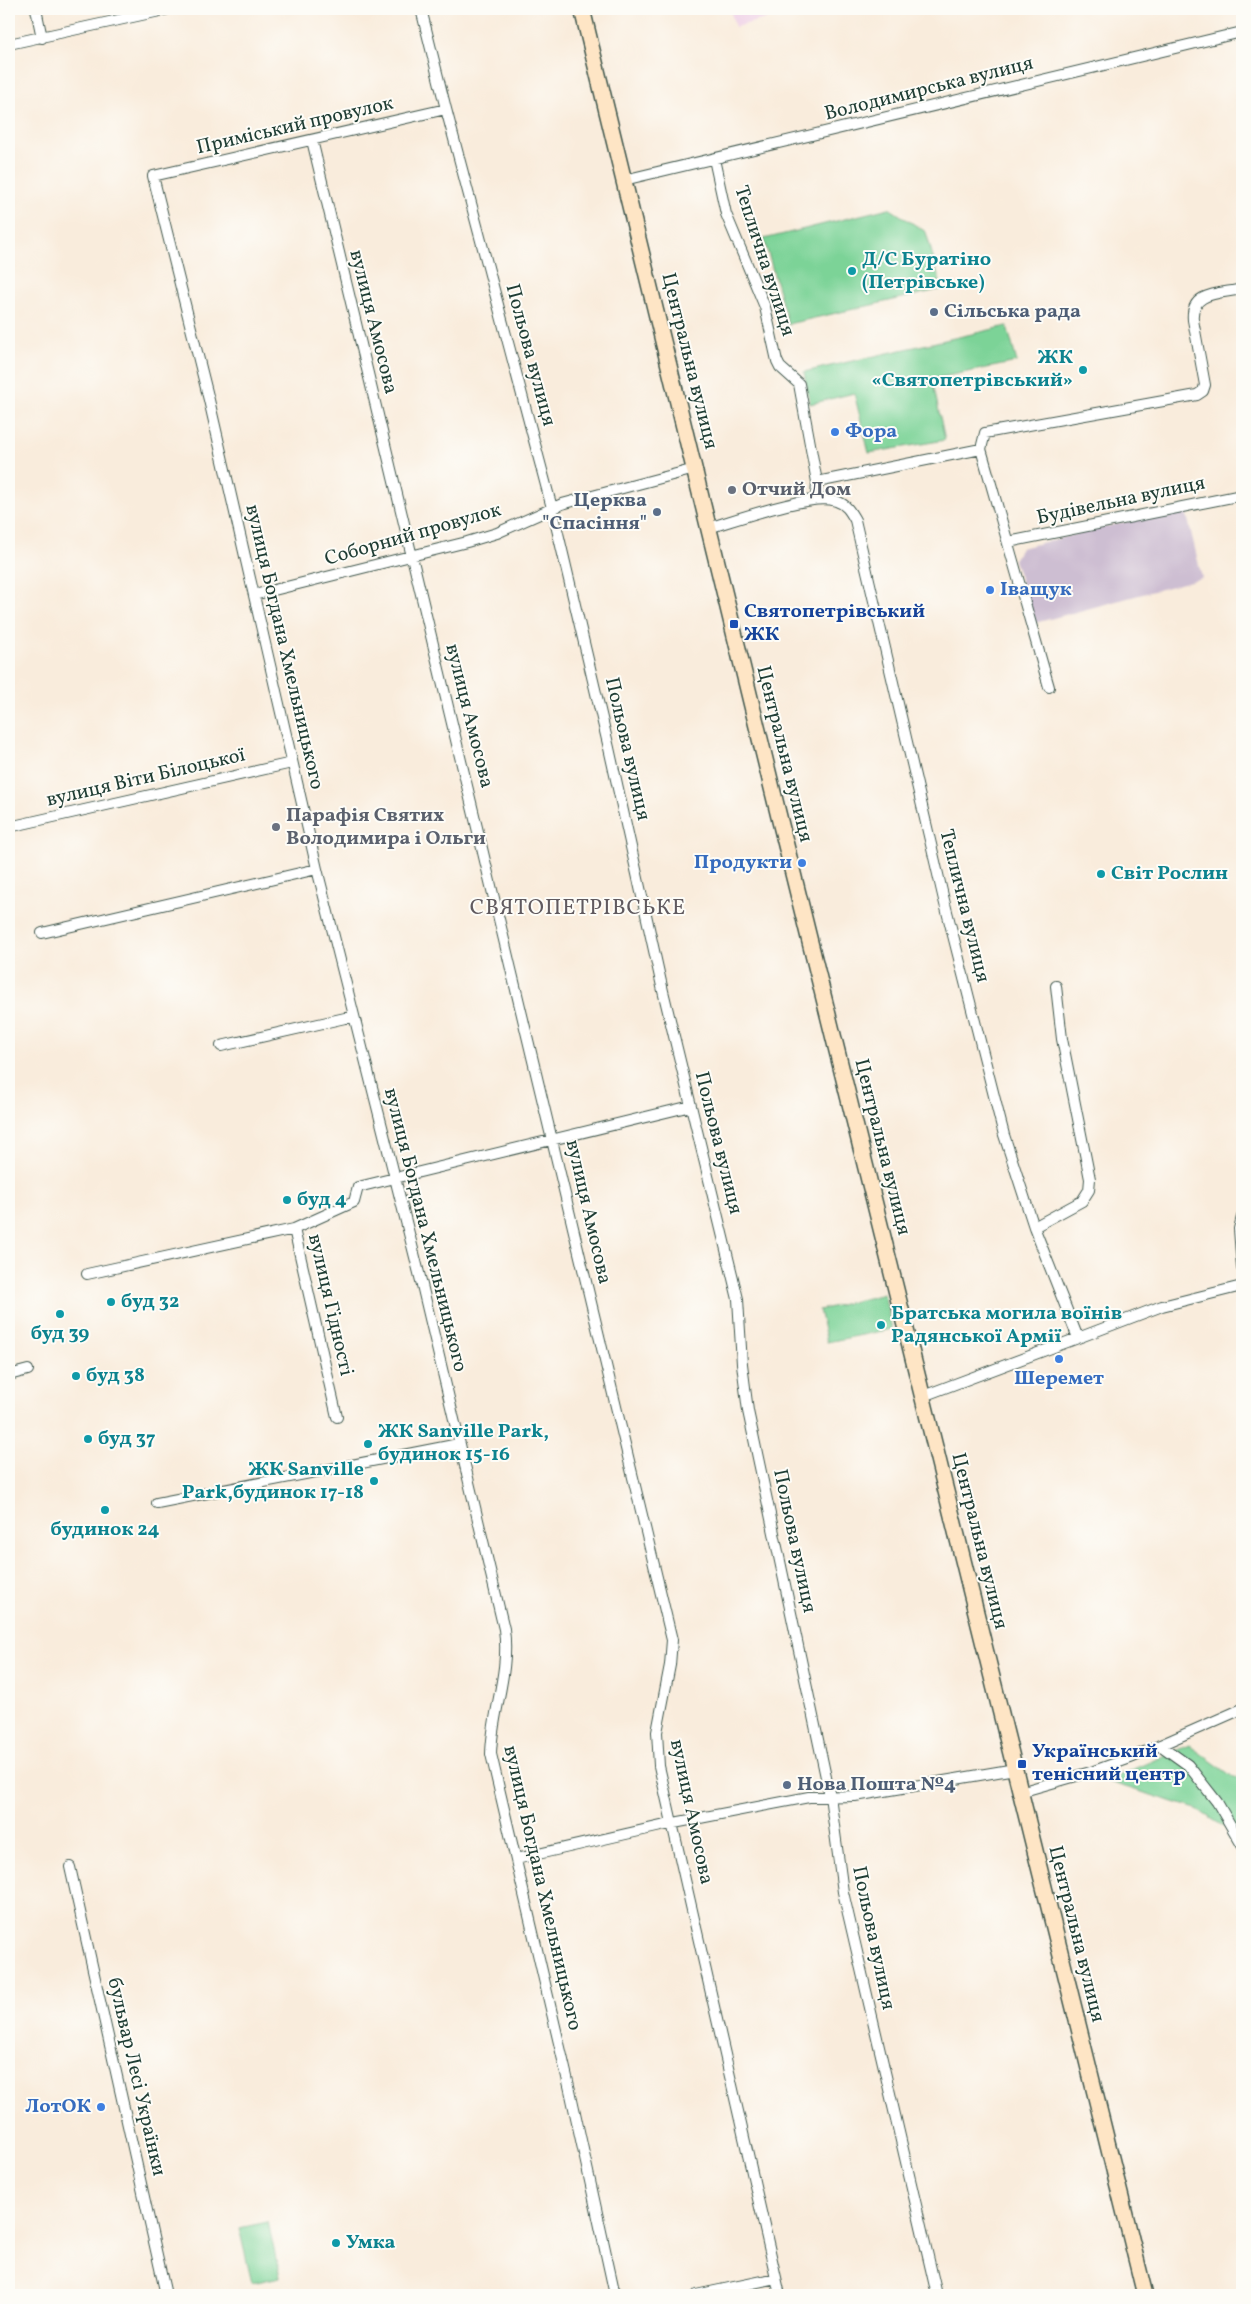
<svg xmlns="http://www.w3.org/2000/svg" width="1251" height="2304" viewBox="0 0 1251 2304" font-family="Vollkorn,serif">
  <rect width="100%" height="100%" fill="#fdfcf7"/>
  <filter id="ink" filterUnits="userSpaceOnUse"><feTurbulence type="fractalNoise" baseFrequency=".02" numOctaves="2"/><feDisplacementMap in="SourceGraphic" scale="10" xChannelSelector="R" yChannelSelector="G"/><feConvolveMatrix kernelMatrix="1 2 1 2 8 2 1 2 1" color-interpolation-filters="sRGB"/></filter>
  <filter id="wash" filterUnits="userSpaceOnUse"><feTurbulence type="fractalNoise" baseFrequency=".0096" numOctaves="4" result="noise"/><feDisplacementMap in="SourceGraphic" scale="20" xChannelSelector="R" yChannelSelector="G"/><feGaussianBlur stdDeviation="1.12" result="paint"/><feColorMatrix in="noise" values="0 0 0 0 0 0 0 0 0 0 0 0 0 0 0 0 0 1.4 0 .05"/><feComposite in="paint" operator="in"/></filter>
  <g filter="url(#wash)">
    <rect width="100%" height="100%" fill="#f9ecdc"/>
    <path fill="#efd0e6" d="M730,9H803L735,27Z"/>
    <path fill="#cdbed2" d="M1185,507L1202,578L1035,623L1014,560L1021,548Z"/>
    <path fill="#7cd397" stroke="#4e8866" d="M889,208L926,232L942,289L788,324L764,239Z
      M1007,326L1017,362L932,379L945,440L869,453L854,393L810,404L804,372Z
      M884,1294L892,1329L827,1342L819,1310Z
      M1189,1745L1232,1776L1242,1780V1838L1196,1809L1106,1781Z
      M268,2222L280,2277L252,2283L239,2228Z"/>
  </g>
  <g filter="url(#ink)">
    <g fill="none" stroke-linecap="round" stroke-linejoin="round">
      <g stroke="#40574d" stroke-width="12">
        <path id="minor" d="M36,9L42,38
          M421,9L446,109L552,508L609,748L663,991L738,1299L742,1364L748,1411L830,1796L843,1892L937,2295
          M9,44L169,9
          M446,109L153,176L209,400L317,869L422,1285L504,1629C510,1673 492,1711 491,1754L570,2090L615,2295
          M312,140L672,1640L670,1665L657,1732L659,1766L780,2295
          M714,159L726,214L765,307L777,361L780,367L799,384L817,482L816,498
          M624,180L1242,32
          M981,449L985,433L1197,395L1203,391L1205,385L1193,320C1190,291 1221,294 1242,289
          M817,482L981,449L1049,687
          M708,528C735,520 814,492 836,501C846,504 850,511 855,520L944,900L1004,1135L1034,1227L1078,1338L923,1396
          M1008,542L1242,495
          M254,595L467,542L497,533L562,504L695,469
          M9,827L292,763
          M42,933L317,869
          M221,1046L354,1016
          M1242,1217L1239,1229L1242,1268
          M1034,1227L1082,1201L1089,1190L1090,1179L1062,1039L1056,986
          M87,1274L294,1229
          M1078,1338L1162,1306L1242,1286
          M9,1375L28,1370
          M337,1417L294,1229L354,1202L358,1187L691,1106
          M157,1503L459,1444
          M1160,1745L1188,1765L1217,1802L1242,1845
          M1020,1792L1094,1771L1133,1757L1242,1709
          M516,1859L674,1823L809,1797L855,1796L1015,1769
          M70,1867L166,2295
          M696,2295L776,2278"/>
      </g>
      <g stroke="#40574d" stroke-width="18">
        <path id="secondary" d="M582,9L781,825L1145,2295"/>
      </g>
      <use href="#minor" stroke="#fff" stroke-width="10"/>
      <use href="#secondary" stroke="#fee5c5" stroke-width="15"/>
    </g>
  </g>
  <g fill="#0f9aa8" stroke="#fdfcf7" stroke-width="2">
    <circle cx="852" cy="271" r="5"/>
    <circle cx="1083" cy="370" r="5"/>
    <circle cx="1101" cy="874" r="5"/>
    <circle cx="287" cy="1200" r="5"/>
    <circle cx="111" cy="1302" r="5"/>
    <circle cx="60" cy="1314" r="5"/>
    <circle cx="881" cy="1325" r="5"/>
    <circle cx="76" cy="1376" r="5"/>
    <circle cx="88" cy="1439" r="5"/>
    <circle cx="368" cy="1444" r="5"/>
    <circle cx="374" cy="1481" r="5"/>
    <circle cx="105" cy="1510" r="5"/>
    <circle cx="336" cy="2243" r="5"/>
  </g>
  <g fill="#5c6f8a" stroke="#fdfcf7" stroke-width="2">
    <circle cx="934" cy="312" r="5"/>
    <circle cx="657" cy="512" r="5"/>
    <circle cx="787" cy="1785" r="5"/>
  </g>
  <g fill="#3f7fe0" stroke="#fdfcf7" stroke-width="2">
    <circle cx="835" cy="432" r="5"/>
    <circle cx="990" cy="590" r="5"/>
    <circle cx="802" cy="863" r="5"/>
    <circle cx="1059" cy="1359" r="5"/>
    <circle cx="101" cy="2107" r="5"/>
  </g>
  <g fill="#6b7280" stroke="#fdfcf7" stroke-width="2">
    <circle cx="732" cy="490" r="5"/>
    <circle cx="276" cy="827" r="5"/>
  </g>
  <g fill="#1a4fb4" stroke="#fdfcf7" stroke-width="2">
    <rect x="729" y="619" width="10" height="10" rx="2.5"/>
    <rect x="1017" y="1759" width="10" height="10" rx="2.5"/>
  </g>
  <g text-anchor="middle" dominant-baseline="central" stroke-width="4" stroke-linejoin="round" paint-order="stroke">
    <g font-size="20" fill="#1f3d34" stroke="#fdfcf7">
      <text transform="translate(929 89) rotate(-14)">Володимирська вулиця</text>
      <text transform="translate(295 126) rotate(-13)">Приміський провулок</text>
      <text transform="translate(764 261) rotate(72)">Теплична вулиця</text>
      <text transform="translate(373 322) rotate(76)">вулиця Амосова</text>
      <text transform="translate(530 355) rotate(75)">Польова вулиця</text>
      <text transform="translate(689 361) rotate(76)">Центральна вулиця</text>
      <text transform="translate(1121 501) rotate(-12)">Будівельна вулиця</text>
      <text transform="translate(413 535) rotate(-16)">Соборний провулок</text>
      <text transform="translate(284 647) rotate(77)">вулиця Богдана Хмельницького</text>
      <text transform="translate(469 716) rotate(76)">вулиця Амосова</text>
      <text transform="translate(627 749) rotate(77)">Польова вулиця</text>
      <text transform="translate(784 754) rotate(76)">Центральна вулиця</text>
      <text transform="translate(146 778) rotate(-13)">вулиця Віти Білоцької</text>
      <text transform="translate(964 906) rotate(76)">Теплична вулиця</text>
      <text transform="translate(718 1143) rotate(76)">Польова вулиця</text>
      <text transform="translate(882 1147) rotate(76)">Центральна вулиця</text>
      <text transform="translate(588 1212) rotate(77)">вулиця Амосова</text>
      <text transform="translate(425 1230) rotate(76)">вулиця Богдана Хмельницького</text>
      <text transform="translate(330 1305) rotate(77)">вулиця Гідності</text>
      <text transform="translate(794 1541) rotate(78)">Польова вулиця</text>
      <text transform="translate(979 1541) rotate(76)">Центральна вулиця</text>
      <text transform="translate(691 1812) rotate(78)">вулиця Амосова</text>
      <text transform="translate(542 1888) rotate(77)">вулиця Богдана Хмельницького</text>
      <text transform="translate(1076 1934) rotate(76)">Центральна вулиця</text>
      <text transform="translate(873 1938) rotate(78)">Польова вулиця</text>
      <text transform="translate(136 2077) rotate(77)">бульвар Лесі Українки</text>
    </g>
    <g font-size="20" font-weight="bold" fill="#0d838f" stroke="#fdfcf7" text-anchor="start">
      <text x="862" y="260">Д/С Буратіно<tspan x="862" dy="23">(Петрівське)</tspan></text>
      <text x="1073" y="358" text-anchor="end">ЖК<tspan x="1073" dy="23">«Святопетрівський»</tspan></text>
      <text x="1111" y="874">Світ Рослин</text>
      <text x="297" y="1200">буд 4</text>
      <text x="121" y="1302">буд 32</text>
      <text x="891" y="1314">Братська могила воїнів<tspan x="891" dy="23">Радянської Армії</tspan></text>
      <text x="60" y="1334" text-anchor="middle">буд 39</text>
      <text x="86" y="1376">буд 38</text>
      <text x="378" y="1432">ЖК Sanville Park,<tspan x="378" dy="23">будинок 15-16</tspan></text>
      <text x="98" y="1439">буд 37</text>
      <text x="364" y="1470" text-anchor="end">ЖК Sanville<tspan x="364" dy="23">Park,будинок 17-18</tspan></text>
      <text x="105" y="1530" text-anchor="middle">будинок 24</text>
      <text x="346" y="2243">Умка</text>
    </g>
    <g font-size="20" font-weight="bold" fill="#4e5e75" stroke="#fdfcf7" text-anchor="start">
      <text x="944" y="312">Сільська рада</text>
      <text x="647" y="501" text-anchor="end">Церква<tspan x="647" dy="23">"Спасіння"</tspan></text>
      <text x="797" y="1785">Нова Пошта №4</text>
    </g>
    <g font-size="20" font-weight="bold" fill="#366cbe" stroke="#fdfcf7" text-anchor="start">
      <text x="845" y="432">Фора</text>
      <text x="1000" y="590">Іващук</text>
      <text x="792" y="863" text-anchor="end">Продукти</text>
      <text x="1059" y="1379" text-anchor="middle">Шеремет</text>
      <text x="91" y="2107" text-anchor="end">ЛотОК</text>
    </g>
    <g font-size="20" font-weight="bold" fill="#5b616d" stroke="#fdfcf7" text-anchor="start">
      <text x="742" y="490">Отчий Дом</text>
      <text x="286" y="816">Парафія Святих<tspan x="286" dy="23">Володимира і Ольги</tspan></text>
    </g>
    <g font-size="20" font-weight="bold" fill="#164399" stroke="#fdfcf7" text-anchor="start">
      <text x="744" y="612">Святопетрівський<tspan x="744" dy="23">ЖК</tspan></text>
      <text x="1032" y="1752">Український<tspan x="1032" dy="23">тенісний центр</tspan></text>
    </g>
    <g font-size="22" letter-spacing="1" fill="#605a5f" stroke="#fdfcf7">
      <text x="578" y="908">СВЯТОПЕТРІВСЬКЕ</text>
    </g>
  </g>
  <rect width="1251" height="2304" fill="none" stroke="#fdfcf7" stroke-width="30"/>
</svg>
